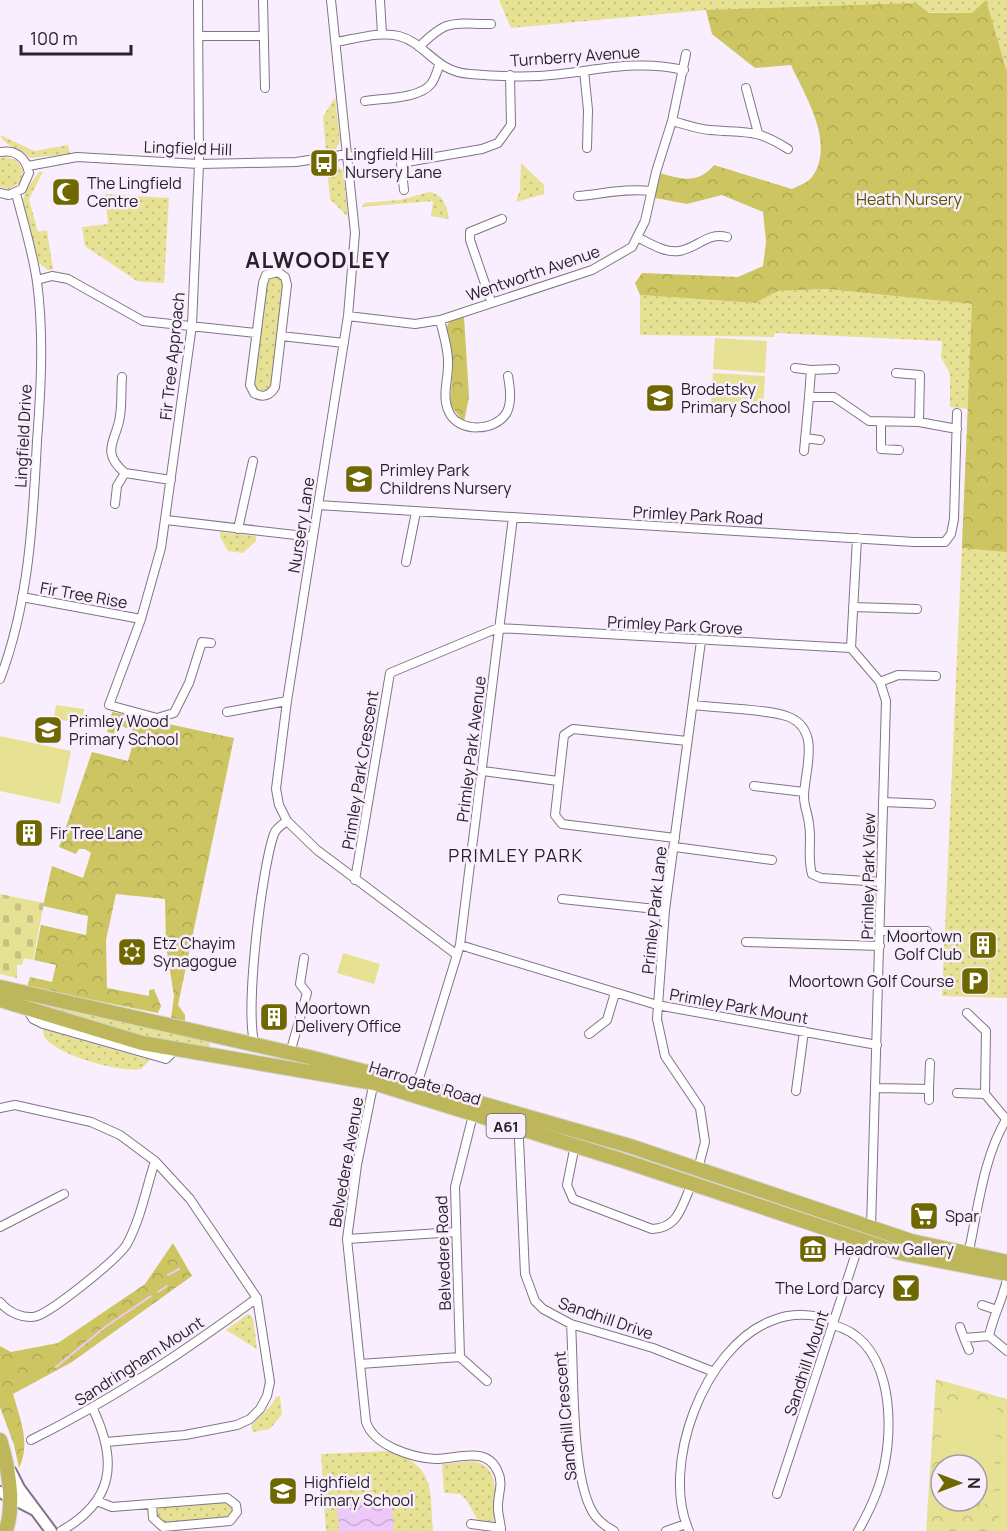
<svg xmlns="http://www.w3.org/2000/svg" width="1007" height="1531" viewBox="0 0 1007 1531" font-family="Manrope,sans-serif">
  <defs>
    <pattern id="grass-dots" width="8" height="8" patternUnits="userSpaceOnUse" patternTransform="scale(1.5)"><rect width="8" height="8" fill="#e7e194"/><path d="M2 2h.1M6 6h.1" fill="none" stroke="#c6c180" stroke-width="1.8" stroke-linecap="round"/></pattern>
    <pattern id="forest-crowns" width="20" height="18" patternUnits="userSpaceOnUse" patternTransform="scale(1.5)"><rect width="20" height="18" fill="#cdc561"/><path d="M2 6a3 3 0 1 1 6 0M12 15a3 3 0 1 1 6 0" fill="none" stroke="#b0a954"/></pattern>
    <pattern id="cemetery-stones" width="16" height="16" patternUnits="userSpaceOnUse" patternTransform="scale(1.5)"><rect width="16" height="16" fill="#e7e194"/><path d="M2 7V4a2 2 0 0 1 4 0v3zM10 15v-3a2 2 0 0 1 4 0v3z" fill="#c6c180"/></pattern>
    <pattern id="park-crowns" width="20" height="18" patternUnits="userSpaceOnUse" patternTransform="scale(1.5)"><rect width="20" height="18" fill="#e7e194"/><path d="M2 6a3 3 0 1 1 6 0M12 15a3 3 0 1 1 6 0" fill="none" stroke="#c6c180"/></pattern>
    <pattern id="water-waves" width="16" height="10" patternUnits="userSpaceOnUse" patternTransform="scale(1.5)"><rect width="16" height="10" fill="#ecc9f8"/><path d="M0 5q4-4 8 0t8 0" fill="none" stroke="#caacd5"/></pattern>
  </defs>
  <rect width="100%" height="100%" fill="#f9eefd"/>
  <path fill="url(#grass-dots)" d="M499,0H1007V72L986,1L973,13L706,10L511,28Z
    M335,97L340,141L336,149L326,151L323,117Z
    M0,135L34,151L68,145L70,154L30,158C20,147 6,148 0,135Z
    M5,157L17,160L23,171L20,183L9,189L0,187V158Z
    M521,163L544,185V194L516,202L520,190Z
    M337,165L343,171L348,217L330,199L327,166Z
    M39,172H43L29,199L38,232L47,230L53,270H48L39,263L22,203L26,190Z
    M429,192C444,194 447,207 449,219L431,216L433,201L362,207L364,203L400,200Z
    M105,194L169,198L164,283L137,281L85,246L82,227L108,224Z
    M1007,260V998L942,996L968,409L950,407V374L941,357L942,341L775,333L774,337L640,335V295L755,303L778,291L827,289L972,304Z
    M278,276L284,282L272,386L263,393L257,391L253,383L266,282L269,277Z
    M32,381L27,480C17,451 19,409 32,381Z
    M220,532L256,536V541L243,553L228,551L220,537Z
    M30,997L210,1041L209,1048L169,1045L29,1004Z
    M43,1029L150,1060L141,1069C119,1073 57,1055 44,1037Z
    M248,1314L253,1318L257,1349L226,1330Z
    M280,1396L282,1414L270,1429L253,1432L251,1426L273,1403L276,1397Z
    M389,1451C436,1466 430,1490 433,1531H326L321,1454Z
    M472,1461C504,1467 493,1499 494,1522L478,1520C472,1511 469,1501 460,1494L444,1493L442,1464Z
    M224,1501L233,1508L230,1517L170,1523L161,1522L156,1515L157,1508L160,1507Z"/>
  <path fill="url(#forest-crowns)" d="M986,0L1007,72V552L962,548L972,304L827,289L778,291L755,303L640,295L635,283L642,273L738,277L763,266L766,242L763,212L722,195L687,204L650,197L656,172C678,178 697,186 714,165L792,189C798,186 809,182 812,177C836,143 805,96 791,65L755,68L712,34L706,10L916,3L929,13H972Z
    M464,317L469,397L464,422L450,405L453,365L446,328L449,322Z
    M112,712L234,738L178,1005L185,1015V1021L171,1018L174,996L166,946L165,899L116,894L106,940L107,988L149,996V990L154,989L161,1006L158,1013L27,987L30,977L52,982L56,965L34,960L41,925L86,935L88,916L43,906L52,866L83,878L91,853L85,849H79L76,854L59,847L92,752L128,761L136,732L117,724L114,734L107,732Z
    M173,1243L192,1276L72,1362L13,1394C20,1419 31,1443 19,1468L14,1445L0,1407V1346L11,1352L58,1343L145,1284Z"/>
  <path fill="url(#cemetery-stones)" d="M0,894L44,903L33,960L24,958L22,965H17V978L0,974Z"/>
  <path fill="url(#park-crowns)" fill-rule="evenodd" d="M936,1379L1007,1399V1531H926ZM941,1465H977V1501H941Z"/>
  <path fill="#e7e194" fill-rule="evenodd" d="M715,338L767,341L765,373L713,369Z
    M713,373L765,376L763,408L711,404Z
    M56,705L84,709L82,723L54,719Z
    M0,736L71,751L60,804L0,791Z
    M343,953L380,964L374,984L337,973Z
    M942,1403L997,1404L994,1504L939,1503ZM941,1465H977V1501H941Z
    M1002,1429H1007V1530L998,1529Z"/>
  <path fill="url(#water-waves)" d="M391,1499L394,1531H339L337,1502Z"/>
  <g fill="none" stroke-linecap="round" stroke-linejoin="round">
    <path stroke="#ecc9f8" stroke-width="2" d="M168,1275L179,1269
      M158,1292L167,1286
      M56,1367L105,1327L151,1296"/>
    <g stroke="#827388" stroke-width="10">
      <path id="street" d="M198,0L199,164L192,325L161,548L141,619L109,705L157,718L174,713L189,683L202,642L211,643
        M263,0L265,88
        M331,0L355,233L348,316L287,701L276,789L279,805L287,821L317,850L457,955
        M380,0L382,34
        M198,36H263
        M336,42C356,39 379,31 399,36C426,43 435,72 470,74C492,76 516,77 539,76C590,73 632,58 684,70
        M419,47C448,18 452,24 491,24
        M584,71L588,110L587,148
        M746,88L758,133
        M365,101C383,98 419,99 431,84C435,79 437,71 439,66
        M672,121C684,124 697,129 710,130C745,133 756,128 788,149
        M0,152C16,149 26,158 29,173L22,189L9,195L0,193
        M28,166L77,157L199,164L248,163L296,162L348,154
        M404,190L401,163L482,149L498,143L511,125L510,75
        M578,196C602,194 627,188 651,191
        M639,238C651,244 665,253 679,251C698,248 707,232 727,237
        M278,272L285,277L287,285L275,387C270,396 262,398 254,393L250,385L263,283L266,275Z
        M37,280L52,276L68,279L143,321L256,333
        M491,301L470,240V232L502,219
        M348,316L415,324L440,320L592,270L632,247L645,221L656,172L672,121L686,54
        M440,320C443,333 448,348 448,361C449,378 441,396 449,412C458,433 496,432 507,412C512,401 510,388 508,376
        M281,336L344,343
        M795,368L811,370
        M835,369L811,370L809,397H834L869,421L919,422L957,429
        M896,373L920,375L919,422
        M122,377C121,390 122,404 120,416C117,440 99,451 125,473L171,480
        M881,423V449L899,450
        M805,438L820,440
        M804,451L809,397
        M115,504L117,486L125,473
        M318,505L914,542H945L951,534L954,519L957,413
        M166,520L313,537
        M238,529L253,461
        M857,538L851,648L880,682L886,701L871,1228
        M406,562L416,512
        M22,597L141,619
        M853,607L917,609
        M0,679C29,603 33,521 37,441C41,389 44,334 37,282C33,252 23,222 16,193
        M880,682L898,675L936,676
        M693,705C716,708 770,709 789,717C822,731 804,771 804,797C804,806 808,814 809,824C812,841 807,857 812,874L821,878L881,882
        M227,712L287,701
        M483,771L558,781
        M754,786L804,792
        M883,802L931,804
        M675,838L562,824L555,815L564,735L573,729L687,741
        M675,847L772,860
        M355,880L390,673L498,628L851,648
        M562,899L665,910
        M881,931H927
        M746,942L880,946
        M460,945L657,1005L877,1045
        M27,1009L33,1019L43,1024L166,1059L175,1050
        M967,1013L986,1031L985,1094L1006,1119
        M589,1034L607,1020L615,993
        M255,1045C244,1013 262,867 274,834C276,828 282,825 287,821
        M290,1053L307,993L300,984L304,958
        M374,1081L357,1165L347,1239L366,1422C374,1446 413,1458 436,1459C457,1459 487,1445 498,1472C504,1484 497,1496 498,1508C498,1516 501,1523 501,1531
        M417,1085L460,945L513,517
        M876,1088L929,1089L930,1063
        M796,1091L804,1031
        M957,1093L985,1094
        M929,1100V1089
        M0,1108L15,1105L91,1122L120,1135L155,1161L190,1199L257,1298L270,1382L267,1396L260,1409L250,1419L237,1425L185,1435L106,1442
        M521,1125L519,1139L525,1274L535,1301L543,1309L571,1324L653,1348L714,1372
        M575,1145L567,1185L573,1199L652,1229C679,1228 682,1205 692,1183
        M698,1169L705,1142L700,1108L665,1056L657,1019L665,910L701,641
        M0,1227L64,1194
        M347,1239L456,1232
        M968,1255C978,1210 983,1157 1007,1118
        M1007,1279C1003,1299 993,1316 989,1336L1007,1351
        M0,1302C8,1312 24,1320 37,1316C54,1310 118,1259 127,1244C141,1218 146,1189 155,1161
        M982,1305L997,1310
        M571,1324C574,1370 571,1471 591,1509C595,1518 605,1526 614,1531
        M833,1325C889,1339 894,1415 885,1462C881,1486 870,1510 858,1531
        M960,1327L964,1338L989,1336
        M964,1338L969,1350
        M460,1357L455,1187L473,1115
        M460,1357L487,1381
        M360,1364L460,1357
        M31,1440C112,1400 185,1351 257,1298
        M777,1494L860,1241
        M97,1501L112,1507L227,1498L236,1505L237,1512L230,1521L163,1527L153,1518L152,1505
        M471,1524L501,1528
        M61,1531C114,1501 118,1462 93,1409
        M666,1531L686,1524
        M689,1531C660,1466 704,1347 771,1321C793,1312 812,1314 834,1320"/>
    </g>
    <g stroke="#827388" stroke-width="14">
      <path id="secondary" d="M11,1472L19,1488L51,1531
        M0,1492L35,1510"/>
    </g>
    <g stroke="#d4d3d5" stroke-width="16">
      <path id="highway" d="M0,987L309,1057L417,1085L630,1146L911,1241L1007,1262
        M0,1000L142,1043L374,1083L621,1160L900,1253L1007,1274
        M0,1440C8,1465 15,1504 6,1530"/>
    </g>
    <use href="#street" stroke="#fff" stroke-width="8"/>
    <use href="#secondary" stroke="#fff" stroke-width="10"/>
    <use href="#highway" stroke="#bdb65a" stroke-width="14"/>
  </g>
  <defs>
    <g id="bus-square" transform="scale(1.5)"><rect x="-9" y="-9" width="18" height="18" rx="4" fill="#6f6700" stroke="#f9eefd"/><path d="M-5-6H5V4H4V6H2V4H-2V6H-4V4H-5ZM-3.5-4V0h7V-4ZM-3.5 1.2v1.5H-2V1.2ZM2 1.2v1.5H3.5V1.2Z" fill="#fff"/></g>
    <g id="mosque-square" transform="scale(1.5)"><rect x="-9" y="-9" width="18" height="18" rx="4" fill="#6f6700" stroke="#f9eefd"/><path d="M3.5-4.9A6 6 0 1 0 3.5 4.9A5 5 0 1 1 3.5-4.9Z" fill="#fff"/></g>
    <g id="school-square" transform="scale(1.5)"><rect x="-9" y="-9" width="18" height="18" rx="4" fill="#6f6700" stroke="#f9eefd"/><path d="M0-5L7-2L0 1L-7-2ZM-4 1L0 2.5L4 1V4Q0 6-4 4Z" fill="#fff"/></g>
    <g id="building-square" transform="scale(1.5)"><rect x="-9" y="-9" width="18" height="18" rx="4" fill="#6f6700" stroke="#f9eefd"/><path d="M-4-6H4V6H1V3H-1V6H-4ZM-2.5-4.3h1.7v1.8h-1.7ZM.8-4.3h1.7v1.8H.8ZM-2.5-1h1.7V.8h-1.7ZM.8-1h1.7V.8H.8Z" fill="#fff"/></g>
    <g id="synagogue-square" transform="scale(1.5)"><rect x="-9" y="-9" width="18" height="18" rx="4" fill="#6f6700" stroke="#f9eefd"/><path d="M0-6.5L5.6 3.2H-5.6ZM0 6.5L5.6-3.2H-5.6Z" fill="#fff"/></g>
    <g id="parking-square" transform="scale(1.5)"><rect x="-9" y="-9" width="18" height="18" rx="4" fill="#6f6700" stroke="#f9eefd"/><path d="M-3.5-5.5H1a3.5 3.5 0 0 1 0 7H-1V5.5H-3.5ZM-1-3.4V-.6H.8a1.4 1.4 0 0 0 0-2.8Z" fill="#fff"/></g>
    <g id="supermarket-square" transform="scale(1.5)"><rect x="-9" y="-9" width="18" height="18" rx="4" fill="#6f6700" stroke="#f9eefd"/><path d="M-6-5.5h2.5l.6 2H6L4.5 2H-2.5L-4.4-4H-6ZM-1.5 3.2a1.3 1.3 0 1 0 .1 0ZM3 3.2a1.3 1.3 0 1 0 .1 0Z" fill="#fff"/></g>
    <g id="museum-square" transform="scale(1.5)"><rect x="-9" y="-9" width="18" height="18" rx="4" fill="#6f6700" stroke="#f9eefd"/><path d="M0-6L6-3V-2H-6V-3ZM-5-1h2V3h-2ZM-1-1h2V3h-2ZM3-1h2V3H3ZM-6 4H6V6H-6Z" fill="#fff"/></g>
    <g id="bar-square" transform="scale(1.5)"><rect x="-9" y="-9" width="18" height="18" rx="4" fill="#6f6700" stroke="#f9eefd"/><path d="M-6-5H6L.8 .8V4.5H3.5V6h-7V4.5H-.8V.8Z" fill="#fff"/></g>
  </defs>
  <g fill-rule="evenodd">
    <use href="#bus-square" x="324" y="163"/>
    <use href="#mosque-square" x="66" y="192"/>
    <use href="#school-square" x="660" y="398"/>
    <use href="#school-square" x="359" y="479"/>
    <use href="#school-square" x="48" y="730"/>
    <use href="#building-square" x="29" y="833"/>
    <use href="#building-square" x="983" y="945"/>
    <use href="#synagogue-square" x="132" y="952"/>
    <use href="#parking-square" x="975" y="981"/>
    <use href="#building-square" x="274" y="1017"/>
    <use href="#supermarket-square" x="924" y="1216"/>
    <use href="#museum-square" x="813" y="1249"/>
    <use href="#bar-square" x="906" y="1288"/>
    <use href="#school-square" x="283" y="1491"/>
  </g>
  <g text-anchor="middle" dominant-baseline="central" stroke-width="5" stroke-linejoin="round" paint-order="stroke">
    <rect fill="#f9eefd" stroke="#675f6a" stroke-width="1.5" x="486.5" y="1114" width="39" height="24" rx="4.5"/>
    <g font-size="15" font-weight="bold" fill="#29222b">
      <text x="506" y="1126">A61</text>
    </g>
    <g font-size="16" fill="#29222b" stroke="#f9eefd">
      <text transform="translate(575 56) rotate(-4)">Turnberry Avenue</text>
      <text transform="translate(188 148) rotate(2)">Lingfield Hill</text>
      <text transform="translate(533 273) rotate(-19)">Wentworth Avenue</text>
      <text transform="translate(172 356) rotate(-84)">Fir Tree Approach</text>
      <text transform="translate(23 436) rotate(-87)">Lingfield Drive</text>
      <text transform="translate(698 515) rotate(3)">Primley Park Road</text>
      <text transform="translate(301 525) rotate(-81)">Nursery Lane</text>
      <text transform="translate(84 595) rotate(10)">Fir Tree Rise</text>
      <text transform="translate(675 625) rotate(3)">Primley Park Grove</text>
      <text transform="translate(471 749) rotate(-83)">Primley Park Avenue</text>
      <text transform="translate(360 770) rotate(-81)">Primley Park Crescent</text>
      <text transform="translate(868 876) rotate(-89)">Primley Park View</text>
      <text transform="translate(654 910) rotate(-84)">Primley Park Lane</text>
      <text transform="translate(739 1006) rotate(10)">Primley Park Mount</text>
      <text transform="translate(425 1083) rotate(17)">Harrogate Road</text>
      <text transform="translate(346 1162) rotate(-80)">Belvedere Avenue</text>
      <text transform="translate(443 1253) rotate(-92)">Belvedere Road</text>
      <text transform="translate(606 1318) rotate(19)">Sandhill Drive</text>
      <text transform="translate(139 1361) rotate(-33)">Sandringham Mount</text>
      <text transform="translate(806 1363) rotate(-72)">Sandhill Mount</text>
      <text transform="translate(565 1416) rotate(-95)">Sandhill Crescent</text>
    </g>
    <g font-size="16" fill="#29222b" stroke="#f9eefd" text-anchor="start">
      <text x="345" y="154">Lingfield Hill<tspan x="345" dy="18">Nursery Lane</tspan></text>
      <text x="87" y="183">The Lingfield<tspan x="87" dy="18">Centre</tspan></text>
      <text x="681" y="389">Brodetsky<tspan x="681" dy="18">Primary School</tspan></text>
      <text x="380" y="470">Primley Park<tspan x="380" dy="18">Childrens Nursery</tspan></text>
      <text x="69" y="721">Primley Wood<tspan x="69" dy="18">Primary School</tspan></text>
      <text x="50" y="833">Fir Tree Lane</text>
      <text x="962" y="936" text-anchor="end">Moortown<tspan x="962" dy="18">Golf Club</tspan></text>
      <text x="153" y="943">Etz Chayim<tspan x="153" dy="18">Synagogue</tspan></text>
      <text x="954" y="981" text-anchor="end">Moortown Golf Course</text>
      <text x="295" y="1008">Moortown<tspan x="295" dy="18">Delivery Office</tspan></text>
      <text x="945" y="1216">Spar</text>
      <text x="834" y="1249">Headrow Gallery</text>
      <text x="885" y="1288" text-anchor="end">The Lord Darcy</text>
      <text x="304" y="1482">Highfield<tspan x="304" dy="18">Primary School</tspan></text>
    </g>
    <g font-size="16" fill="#5b5503" stroke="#f9eefd">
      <text x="909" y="199">Heath Nursery</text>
    </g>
    <g font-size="18" letter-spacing="1.5" fill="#29222b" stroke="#f9eefd">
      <text x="516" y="855">PRIMLEY PARK</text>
    </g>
    <g font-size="22" font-weight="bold" letter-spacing="1.5" fill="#29222b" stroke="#f9eefd">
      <text x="318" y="260">ALWOODLEY</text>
    </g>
  </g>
  <g transform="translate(959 1483) rotate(90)"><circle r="28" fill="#f9eefd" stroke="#a69ca9" stroke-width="1.5"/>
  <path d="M0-4.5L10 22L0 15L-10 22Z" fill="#6f6700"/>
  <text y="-9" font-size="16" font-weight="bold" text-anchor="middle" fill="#29222b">N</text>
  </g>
  <path d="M21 45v9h110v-9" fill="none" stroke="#29222b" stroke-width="3"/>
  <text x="30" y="45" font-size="18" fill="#29222b" stroke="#f9eefd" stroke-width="4.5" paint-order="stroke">100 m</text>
</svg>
